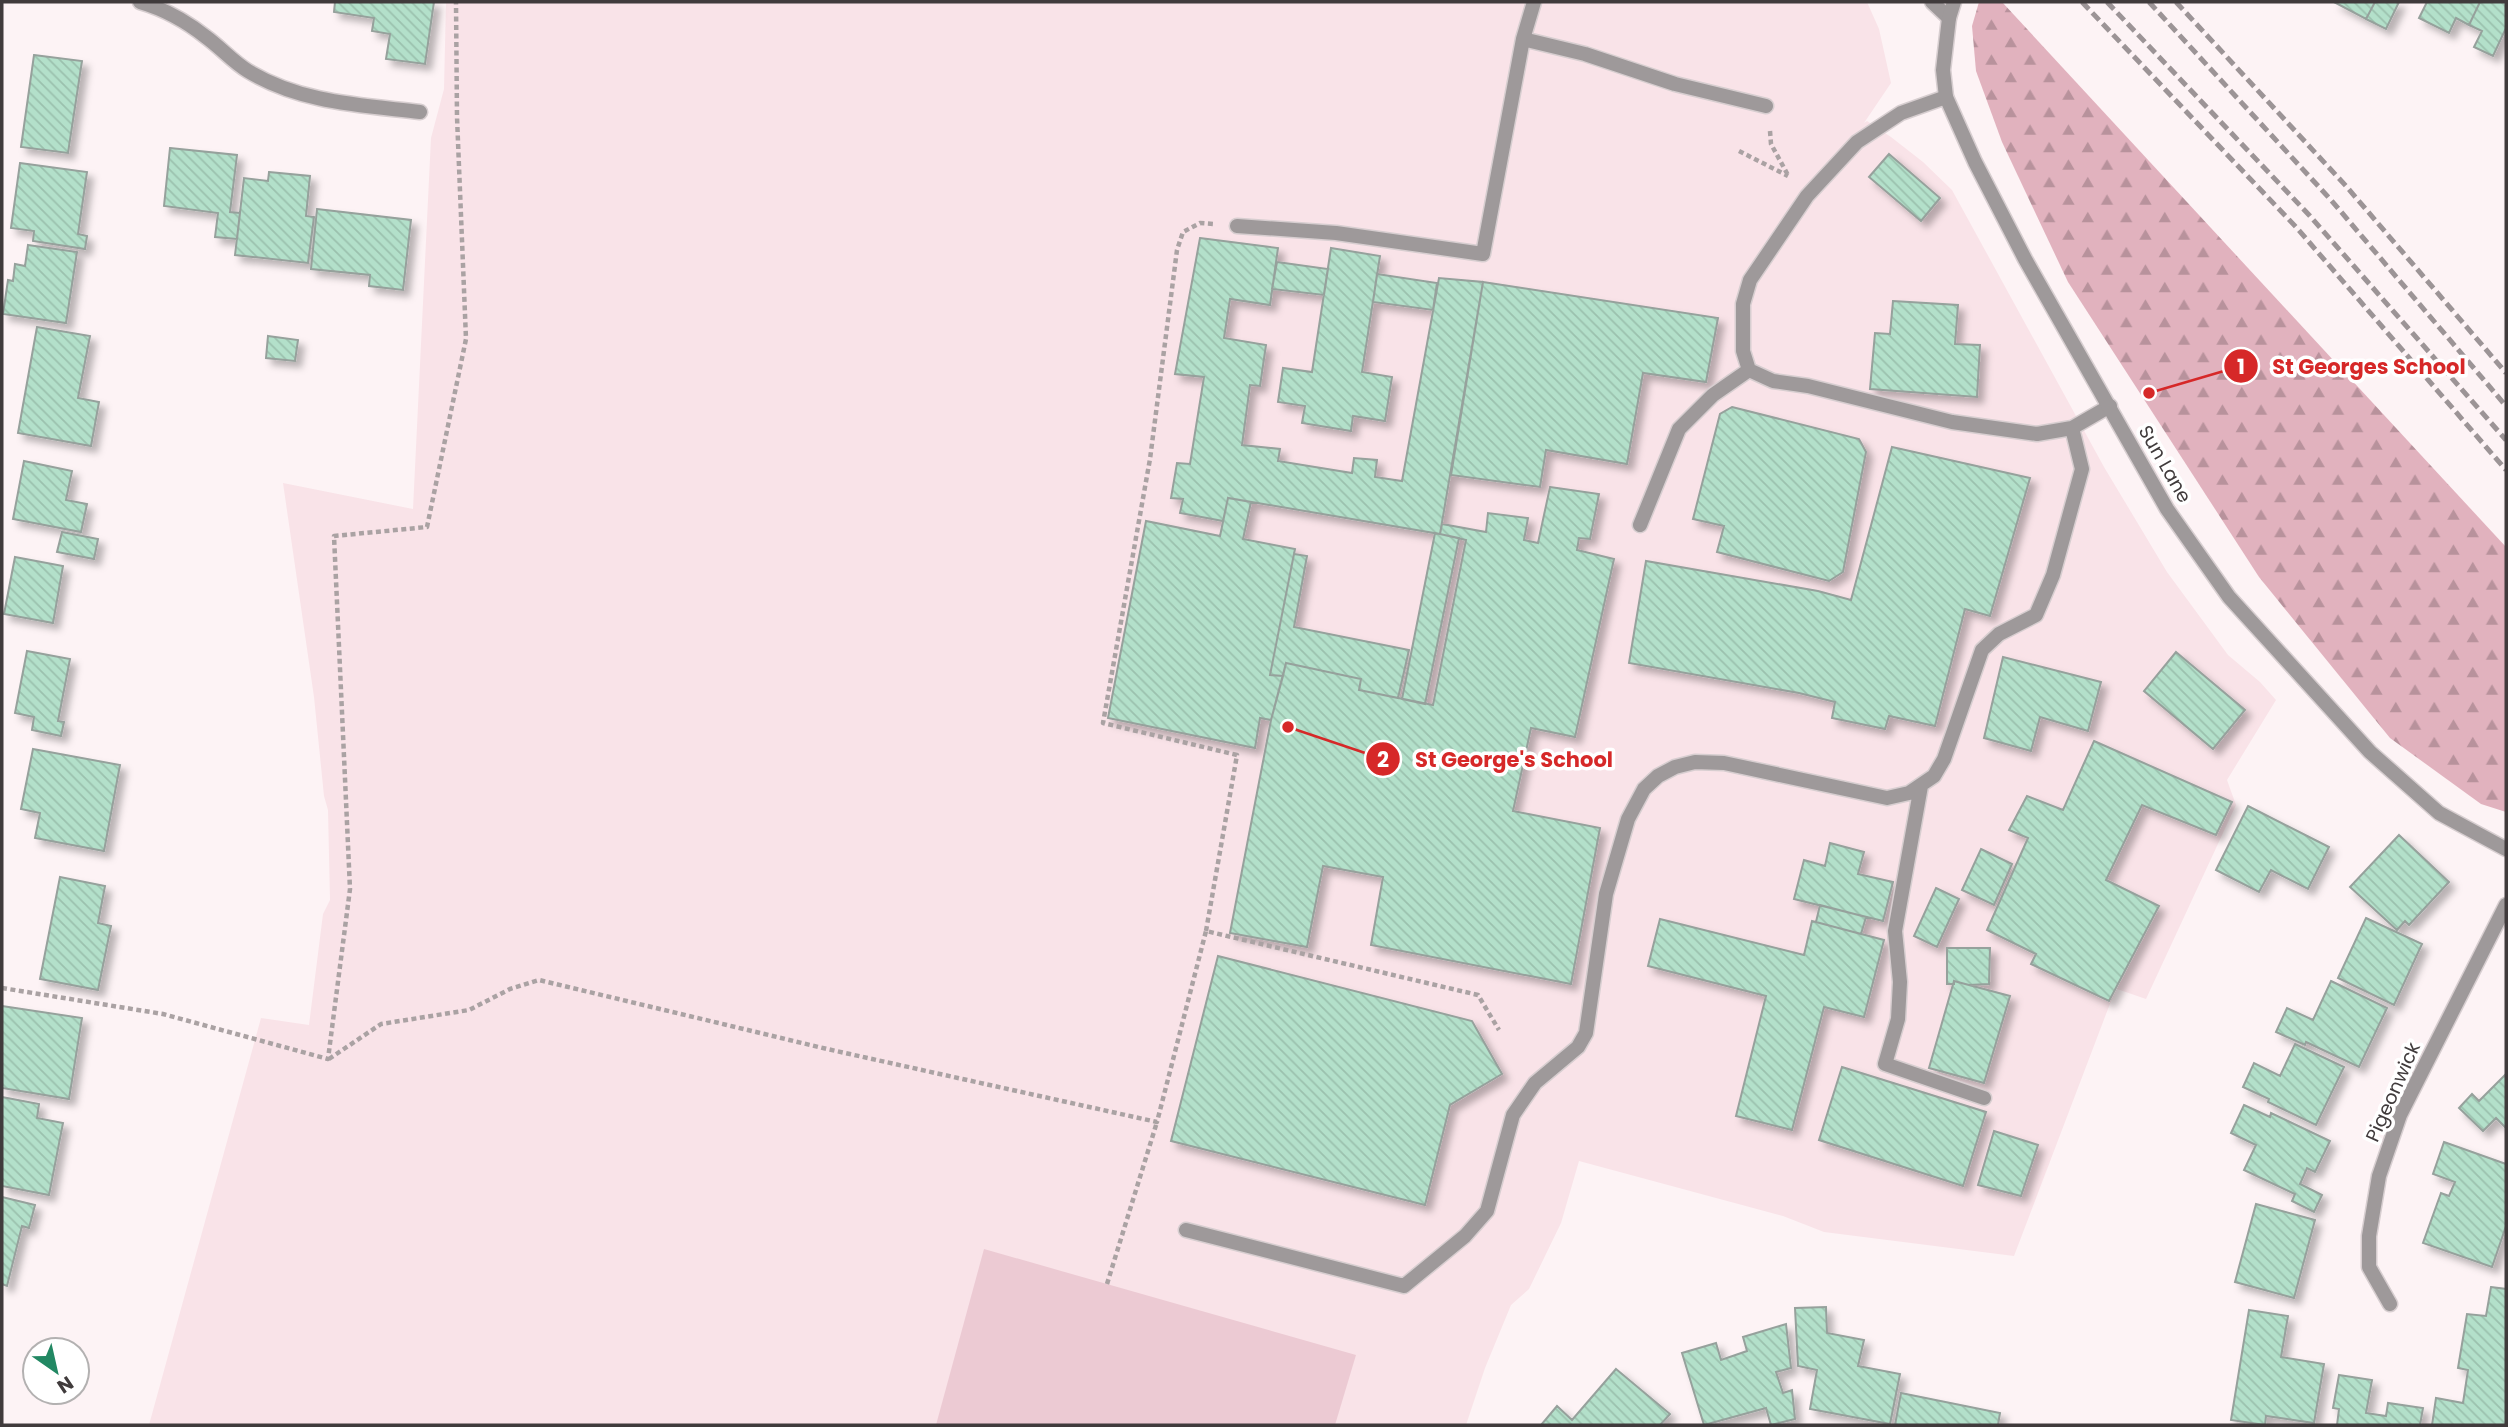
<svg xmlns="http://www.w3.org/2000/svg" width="2508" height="1427" viewBox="0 0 2508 1427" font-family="Poppins,sans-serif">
  <defs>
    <pattern id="forest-firs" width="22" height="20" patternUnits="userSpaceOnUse" patternTransform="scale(1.75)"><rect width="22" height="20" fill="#e1b2be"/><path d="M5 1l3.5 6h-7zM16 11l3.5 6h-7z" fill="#b8929c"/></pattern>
    <pattern id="building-back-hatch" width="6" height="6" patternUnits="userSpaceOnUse" patternTransform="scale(1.75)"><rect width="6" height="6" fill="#b3e0ca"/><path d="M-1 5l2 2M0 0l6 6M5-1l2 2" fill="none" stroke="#9bc1ae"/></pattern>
    <filter id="shadow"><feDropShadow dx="6" dy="6" stdDeviation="3.5" flood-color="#0004"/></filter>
  </defs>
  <rect width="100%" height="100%" fill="#fdf3f5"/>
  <path fill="#f9e3e8" d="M446,2H1867L1879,29L1891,83L1864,123L1867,121L1891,137L1923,162L1952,190L2104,467L2167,572L2228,655L2260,682L2276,700L2227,780L2236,805L2146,999L2117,989L2111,1001L2014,1256L1824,1232L1783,1216L1579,1161L1561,1223L1529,1289L1511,1305L1485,1368L1466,1425H149L261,1018L309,1025L323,914L330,900L328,810L324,796L314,697L283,483L413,509L431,138L444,89Z"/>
  <path fill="url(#forest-firs)" d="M1979,2H2002L2506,547V812L2481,804L2390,738L2259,577L2068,282L2002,142L1976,71L1972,26Z"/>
  <path fill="#eccad3" d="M984,1249L1356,1355L1335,1425H936Z"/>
  <path fill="url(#building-back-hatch)" stroke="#96a19c" stroke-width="2" filter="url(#shadow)" d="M335,2H434L425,64L386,59L390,34L372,31L374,18L334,12Z
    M2334,2H2375L2366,19Z
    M2375,2H2399L2386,29L2366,19Z
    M2427,2H2480L2469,25L2456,18L2449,33L2419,18Z
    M2480,2H2506V28L2493,56L2474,47L2482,31L2469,25Z
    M34,55L82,61L68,153L21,147Z
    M170,148L237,155L230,212L240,213L237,239L215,237L218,213L164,206Z
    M1889,154L1940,198L1921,221L1869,177Z
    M20,163L87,172L78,234L87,236L85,249L33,241L34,231L11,228Z
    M269,172L310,176L306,216L314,217L308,263L235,255L244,178L268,181Z
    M317,209L411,220L403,290L369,286L370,275L311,269Z
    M1200,238L1278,248L1270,305L1230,299L1224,338L1266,345L1260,386L1250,385L1242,445L1280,449L1278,461L1352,473L1354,458L1377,460L1375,477L1402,481L1439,278L1483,282L1440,534L1228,498L1223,521L1180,513L1183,499L1171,498L1177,463L1190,464L1204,377L1175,374Z
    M28,245L77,252L66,323L3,314L8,280L13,281L15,264L25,266Z
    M1331,248L1380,256L1362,372L1392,377L1385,421L1353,416L1351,431L1302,423L1305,406L1278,402L1283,368L1312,372Z
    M1277,262L1328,269L1324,295L1272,289Z
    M1377,274L1437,283L1433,310L1373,302Z
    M1483,282L1718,318L1706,382L1643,373L1627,464L1546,450L1540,487L1451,475Z
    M1893,301L1958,305L1955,344L1980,345L1977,397L1870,389L1875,333L1890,334Z
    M37,327L90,336L78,398L99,402L91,446L18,433Z
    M268,336L298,340L295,361L266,358Z
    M1732,407L1859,439L1866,452L1843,572L1829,581L1717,552L1724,526L1693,519L1720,414Z
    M1892,447L2030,478L1990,616L1965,609L1935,726L1889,716L1885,729L1832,718L1835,702L1799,693L1629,663L1646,561L1818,591L1851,600Z
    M24,461L72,471L66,500L87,504L81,532L13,519Z
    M1550,487L1599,494L1590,539L1579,538L1577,550L1614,559L1575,737L1531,728L1513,811L1600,828L1571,984L1371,945L1383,877L1323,866L1307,947L1230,933L1271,720L1286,663L1361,679L1359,690L1433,705L1466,540L1440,534L1442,524L1486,532L1488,513L1528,518L1524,540L1538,543Z
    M1228,498L1251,502L1243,539L1295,549L1270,675L1283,676L1271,720L1260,718L1255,748L1108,718L1146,521L1220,536Z
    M62,532L98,539L94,559L57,552Z
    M1435,533L1459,538L1425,704L1402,699Z
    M1294,554L1307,556L1294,627L1409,650L1398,698L1359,690L1361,679L1286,663L1283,676L1270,675Z
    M15,557L63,566L53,623L4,614Z
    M27,651L70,659L58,721L64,722L61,736L32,730L34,717L15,713Z
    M2176,652L2245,710L2213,749L2144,691Z
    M2003,657L2101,682L2088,731L2040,717L2031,751L1984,738Z
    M2094,741L2232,802L2216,835L2142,805L2106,880L2159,906L2109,1001L2031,964L2036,954L1987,930L2028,838L2009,830L2027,796L2063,810Z
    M33,749L120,765L104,851L35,838L40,813L21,809Z
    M2248,806L2329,847L2308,889L2271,870L2259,892L2216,870Z
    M2399,835L2449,882L2409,925L2405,921L2397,930L2350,887Z
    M1830,843L1864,852L1858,874L1893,882L1883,921L1794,899L1804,860L1825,866Z
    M1981,849L2012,864L1994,905L1962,890Z
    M60,877L105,886L98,923L111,926L98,990L40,979Z
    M1936,888L1959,899L1937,947L1914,936Z
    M1820,905L1866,917L1861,934L1816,922Z
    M2366,918L2422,944L2394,1005L2338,978Z
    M1660,919L1804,955L1812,921L1884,940L1864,1017L1824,1007L1792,1130L1736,1116L1766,996L1648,966Z
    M1947,948H1990L1989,984L1969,985L1954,981V984H1947Z
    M1218,956L1472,1021L1502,1074L1450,1105L1425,1205L1171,1141Z
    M1954,981L2010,996L1984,1083L1929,1068Z
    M2331,981L2387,1008L2359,1067L2306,1042L2305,1045L2276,1032L2287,1008L2313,1020Z
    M2,1006L82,1018L69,1099L2,1088Z
    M2295,1044L2344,1067L2316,1125L2268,1102L2269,1099L2243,1087L2254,1063L2280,1076Z
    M1842,1067L1986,1112L1963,1186L1819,1140Z
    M2506,1074V1128L2496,1118L2483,1131L2459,1108L2472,1094L2479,1101Z
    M2,1097L39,1104L37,1118L63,1123L49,1195L2,1186Z
    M2244,1105L2270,1117L2271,1113L2330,1141L2315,1172L2307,1168L2300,1184L2322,1195L2314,1212L2292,1201L2295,1194L2244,1170L2256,1145L2231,1133Z
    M1994,1131L2038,1145L2021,1196L1978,1185Z
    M2444,1142L2506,1164V1226L2492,1267L2423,1243L2441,1193L2449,1196L2455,1182L2433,1174Z
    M2,1197L35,1205L29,1228L22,1226L7,1286L2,1284Z
    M2256,1204L2315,1220L2294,1298L2235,1282Z
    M2491,1287L2506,1289V1425H2432L2436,1398L2463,1403L2468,1370L2458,1368L2467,1314L2486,1316Z
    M1826,1307L1827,1333L1864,1340L1858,1366L1900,1374L1890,1424L1810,1409L1817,1370L1798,1366L1795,1308Z
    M2249,1310L2288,1316L2281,1357L2324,1364L2314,1423L2266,1416L2265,1425L2231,1420Z
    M1786,1324L1791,1368L1776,1372L1783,1393L1792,1390L1795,1419L1771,1425L1766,1408L1704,1425L1682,1353L1716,1343L1721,1360L1747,1351L1743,1337Z
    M1616,1369L1670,1414L1660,1425H1541L1557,1406L1572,1420Z
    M2339,1375L2372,1380L2366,1413L2386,1416L2388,1403L2423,1408L2420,1425H2337L2339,1409L2333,1408Z
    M1901,1393L2000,1413L1998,1425H1895Z"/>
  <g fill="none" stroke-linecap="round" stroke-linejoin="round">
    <g stroke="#d7ced0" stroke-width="17">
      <path id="service" d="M1523,39L1585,54L1675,84L1766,106
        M1946,97L1901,113L1857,142L1807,196L1750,280L1743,304V351L1749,370L1773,381L1808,386L1952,422L2037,434L2072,428L2110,406
        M1237,226L1336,233L1483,254L1523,39L1534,2
        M1640,525L1679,429L1713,395L1749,370
        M1921,786L1895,931L1900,982L1898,1019L1885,1064L1984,1098
        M1186,1230L1404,1286L1465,1236L1487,1211L1513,1115L1535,1083L1578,1047L1586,1033L1606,894L1628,819L1644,789L1658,776L1675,767L1695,762L1724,763L1887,798L1909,793L1934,776L1944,759L1982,650L1999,634L2036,615L2053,575L2082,469L2072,428"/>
    </g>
    <g stroke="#d7ced0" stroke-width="17">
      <path id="minor" d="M140,2C164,9 186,21 206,37C220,47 233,62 248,71C301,103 361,105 420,112
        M1932,2L1949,18
        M2390,1304L2369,1267V1236L2379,1176L2400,1115L2506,905"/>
    </g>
    <g stroke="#d7ced0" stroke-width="17">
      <path id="tertiary" d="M1954,2L1949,18L1943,70L1946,97L1975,162L2025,259L2167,509L2229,597L2370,752L2439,813L2506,849"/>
    </g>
    <path stroke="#aaa2a3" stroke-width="4.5" stroke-dasharray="5 3.5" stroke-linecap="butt" d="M1770,131L1771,144L1789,177
      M1739,151L1788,176
      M1206,931L1237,755L1103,723L1150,459L1177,250L1183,232L1200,223L1213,224
      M2,988L163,1014L328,1059L350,889L334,536L427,527L466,339L457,117L456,2
      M329,1059L381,1024L469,1010L510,989L539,980L827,1049L1157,1122L1206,931L1478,995L1499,1030
      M1107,1284L1157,1122"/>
    <use href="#service" stroke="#9e999a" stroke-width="14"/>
    <use href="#minor" stroke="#9e999a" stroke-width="14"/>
    <use href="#tertiary" stroke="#9e999a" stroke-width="14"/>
    <path stroke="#9c9496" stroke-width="5" stroke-dasharray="10 5" stroke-linecap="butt" d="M2082,2L2296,227L2506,470
      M2107,2L2310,216L2506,440
      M2149,2L2331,200L2506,406
      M2176,2L2346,186L2506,373"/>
  </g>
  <g text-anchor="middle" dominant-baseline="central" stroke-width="7" stroke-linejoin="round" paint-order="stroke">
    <g font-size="19" fill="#403b3c" stroke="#fff">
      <text transform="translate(2165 464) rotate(60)">Sun Lane</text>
      <text transform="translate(2393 1092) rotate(-66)">Pigeonwick</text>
    </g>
  </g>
  <path fill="none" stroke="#d62828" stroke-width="2.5" d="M2149 393L2241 366M1288 727L1383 759"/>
  <g fill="#d62828" stroke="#fff" stroke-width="2.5">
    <circle cx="2149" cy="393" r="7"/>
    <circle cx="1288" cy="727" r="7"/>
    <circle cx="2241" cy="366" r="18"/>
    <circle cx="1383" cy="759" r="18"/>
  </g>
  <g font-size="21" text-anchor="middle" font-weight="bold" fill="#fff">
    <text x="2241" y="374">1</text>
    <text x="1383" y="767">2</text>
  </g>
  <g font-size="21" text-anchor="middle" font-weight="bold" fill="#d62828" stroke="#fff" stroke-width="7" stroke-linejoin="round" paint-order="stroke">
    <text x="2369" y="374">St Georges School</text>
    <text x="1514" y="767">St George's School</text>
  </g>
  <rect width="2508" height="1427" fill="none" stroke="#403b3c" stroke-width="7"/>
  <g transform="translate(56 1371) rotate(146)"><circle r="33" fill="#ffffff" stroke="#b3b1b1" stroke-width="2"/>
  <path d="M0-5L12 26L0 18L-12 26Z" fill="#228863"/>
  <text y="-10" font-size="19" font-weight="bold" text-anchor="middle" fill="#403b3c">N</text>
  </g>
</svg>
